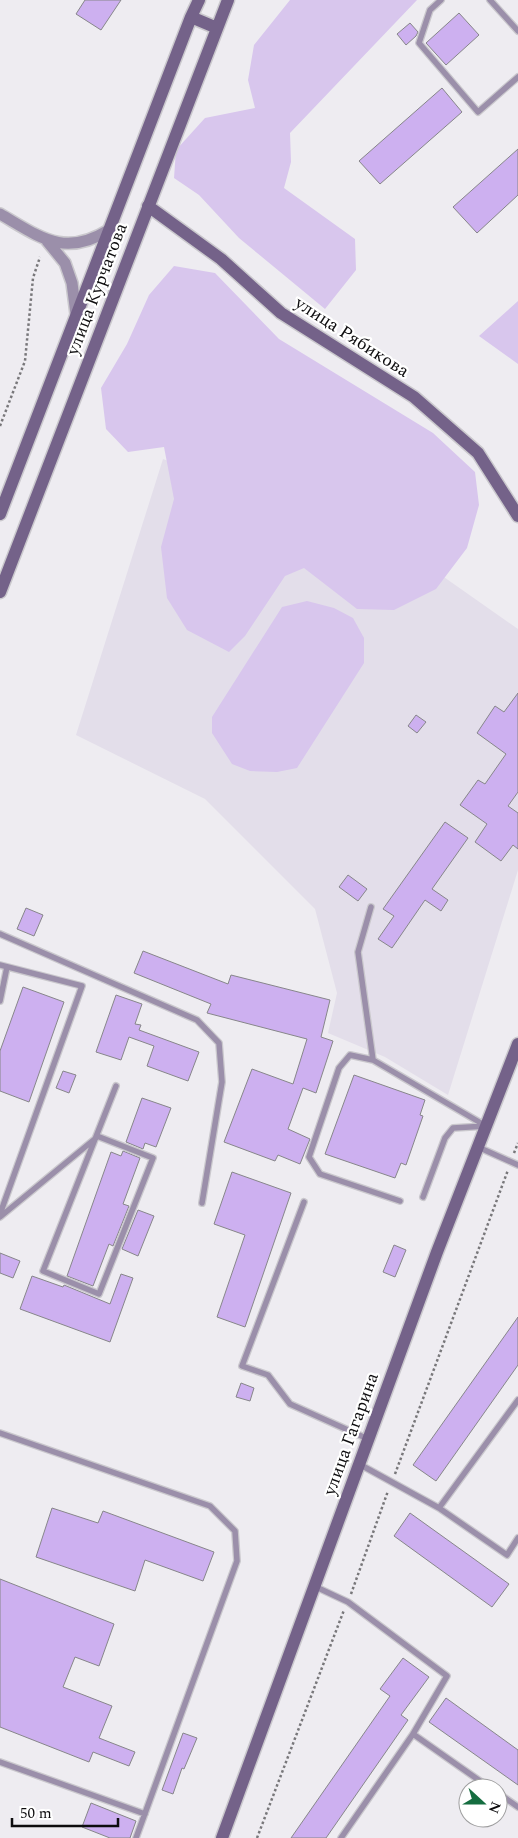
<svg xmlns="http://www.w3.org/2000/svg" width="518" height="1838" viewBox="0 0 518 1838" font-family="Spectral,serif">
  <rect width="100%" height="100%" fill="#eeecf1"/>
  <path fill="#e3deea" d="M163,459L404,549L518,629V870L448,1095L385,1057L328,1033L337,993L315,909L205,799L76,735Z"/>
  <path fill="#d8c6ed" d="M290,0H417L290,133L291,162L284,188L355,239L356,270L325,309L239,238L199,195L174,178L176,150L205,118L255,108L248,80L254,45Z
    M174,266L215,273L279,339L433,433L475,472L479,505L467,548L436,589L394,610L357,609L304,568L285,576L245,636L229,652L187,630L167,598L161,547L174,499L164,447L128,452L106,429L101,388L127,344L149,295Z
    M518,301V364L479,336Z
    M307,601L334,608L353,618L364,638V663L297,768L277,772L250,771L232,764L212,733V717L282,607Z"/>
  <path fill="#cdb0f0" stroke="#87868a" d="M85,0H121L101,30L76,14Z
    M459,13L479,35L446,65L426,43Z
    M410,23L418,32L416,36L406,45L397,34Z
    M442,88L462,112L380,184L359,161Z
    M518,149V195L477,233L453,207Z
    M518,693V792L508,806L518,813V849L513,845L501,861L475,842L487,824L460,805L478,780L485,784L506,754L477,733L495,706L504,712Z
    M416,715L426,722L417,733L408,726Z
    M445,822L468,838L432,889L448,900L441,911L425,900L392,948L378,939L394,916L383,909Z
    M348,875L367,889L358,901L339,887Z
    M26,908L43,915L34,936L17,929Z
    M143,951L228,984L231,975L330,1000L321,1037L333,1041L316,1093L303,1088L288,1129L310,1139L300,1164L278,1155L275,1161L224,1142L252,1069L293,1084L307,1039L207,1013L211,1004L134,973Z
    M23,987L64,1002L29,1102L0,1091V1051Z
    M116,995L142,1004L135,1024L141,1025L139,1030L199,1052L188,1081L147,1066L154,1046L129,1037L121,1060L96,1052Z
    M63,1071L76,1075L69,1093L56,1088Z
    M354,1075L425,1100L420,1115L423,1116L406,1165L401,1163L395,1178L325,1154Z
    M142,1098L171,1108L156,1147L145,1143L143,1149L126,1142Z
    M123,1151L140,1158L123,1204L129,1206L113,1246L109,1244L93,1286L67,1276L111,1152L121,1156Z
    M232,1172L291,1193L245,1327L217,1317L245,1235L214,1224Z
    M138,1210L154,1216L138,1256L122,1249Z
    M394,1245L406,1250L395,1277L383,1272Z
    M0,1253L20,1261L13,1278L0,1273Z
    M121,1274L133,1278L110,1342L20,1309L32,1276L63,1287L64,1285L110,1304Z
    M518,1317V1365L436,1481L413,1465Z
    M241,1383L254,1388L250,1401L236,1397Z
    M52,1508L98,1523L103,1511L214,1552L203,1581L145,1560L135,1591L36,1557Z
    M410,1513L509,1584L492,1607L394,1536Z
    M0,1579L114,1624L99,1666L75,1657L63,1687L112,1706L99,1738L135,1752L129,1766L93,1752L89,1762L0,1727Z
    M403,1658L429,1677L401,1715L408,1720L326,1838H291L390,1696L380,1689Z
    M446,1698L518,1750V1785L429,1722Z
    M183,1733L197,1738L184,1769L182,1768L173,1794L162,1790Z
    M91,1803L136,1821L130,1838H110L82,1827Z"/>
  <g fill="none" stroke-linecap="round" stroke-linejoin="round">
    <g stroke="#cac8cd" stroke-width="8">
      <path id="lane" d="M441,0L430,10L419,43L478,112L518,77
        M490,0L518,31
        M371,907L358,952L373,1060
        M0,934L197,1020L219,1043L222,1082L202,1203
        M0,965L82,986L0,1214
        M0,1001L7,967
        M97,1136L153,1158L99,1294L43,1271L116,1086
        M478,1147L518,1165
        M423,1197L445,1138L453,1128L486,1126
        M400,1201L320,1174L309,1157L339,1068L350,1055L373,1060L486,1126
        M304,1202L242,1366L268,1375L290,1404L368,1439
        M0,1217L96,1138
        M0,1433L210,1506L235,1531L237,1561L136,1838
        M359,1464L439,1508L518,1400
        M439,1508L507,1555L518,1538
        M314,1586L348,1602L447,1676L413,1734L490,1788
        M0,1762L145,1814
        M498,1793L518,1807
        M341,1838L413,1734"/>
    </g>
    <g stroke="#cac8cd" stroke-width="14">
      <path id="street" d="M0,214C40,237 64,258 109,230
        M47,241L65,263L72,283L76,314"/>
    </g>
    <g stroke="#cac8cd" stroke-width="15">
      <path id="secondary" d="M191,17L217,28
        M148,206L221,259L281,313L414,397L478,453L518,516
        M0,514L191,17L199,0
        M0,592L228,0
        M222,1838L437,1252L518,1044"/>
    </g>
    <path stroke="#78777a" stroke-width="2.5" stroke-dasharray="2.5 2.5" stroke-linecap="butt" d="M0,426L25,361L33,278L40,257
      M514,1153L518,1143
      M395,1474L508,1170
      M351,1594L388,1491
      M257,1838L344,1610"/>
    <use href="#lane" stroke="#9b8faa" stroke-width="5.5"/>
    <use href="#street" stroke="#9b8faa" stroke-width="11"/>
    <use href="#secondary" stroke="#746289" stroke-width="12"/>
  </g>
  <g text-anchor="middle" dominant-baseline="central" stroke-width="4.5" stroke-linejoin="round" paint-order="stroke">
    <g font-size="18" fill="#0d0c0e" stroke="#fff">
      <text transform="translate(97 289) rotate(-69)">улица Курчатова</text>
      <text transform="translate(352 337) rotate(33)">улица Рябикова</text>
      <text transform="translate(351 1434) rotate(-70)">улица Гагарина</text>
    </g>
  </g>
  <g transform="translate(483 1803) rotate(111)"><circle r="24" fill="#ffffff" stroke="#9e9e9f"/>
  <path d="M0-4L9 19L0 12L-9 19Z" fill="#156d40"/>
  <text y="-8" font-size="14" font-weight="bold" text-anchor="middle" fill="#0d0c0e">N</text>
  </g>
  <path d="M12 1818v8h106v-8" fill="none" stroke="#0d0c0e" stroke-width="2.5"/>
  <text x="20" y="1818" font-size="15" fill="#0d0c0e" stroke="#ffffff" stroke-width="4" paint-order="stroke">50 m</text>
</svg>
